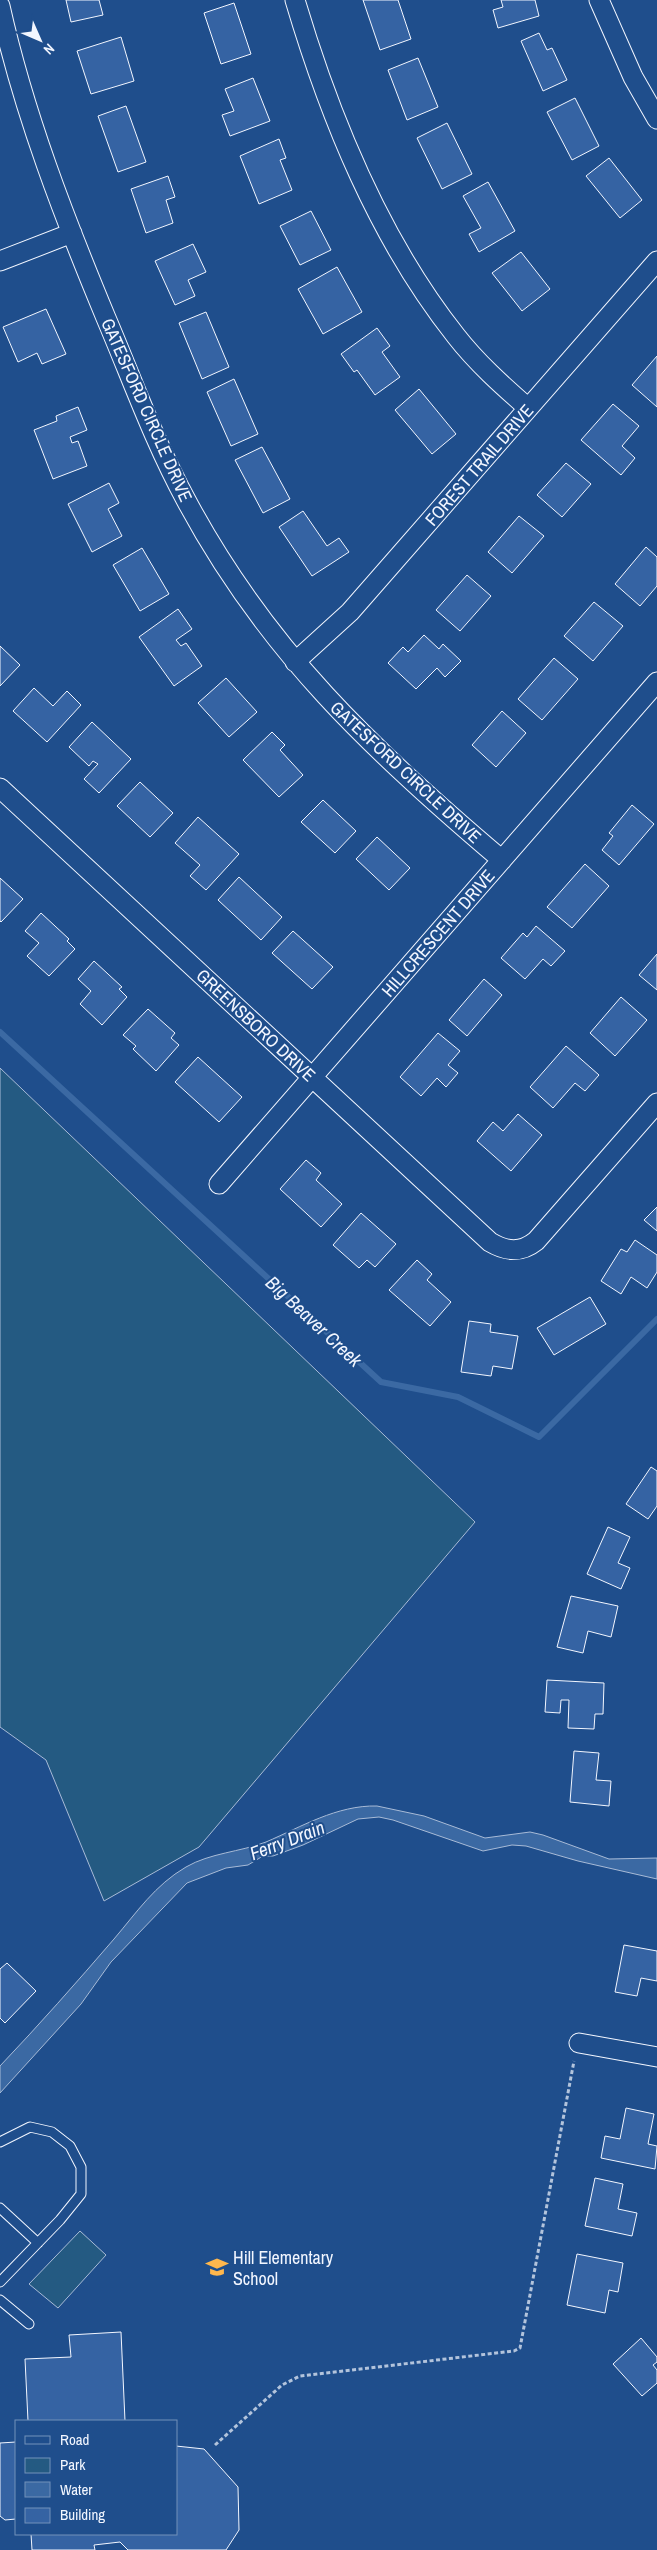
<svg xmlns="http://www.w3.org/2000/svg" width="657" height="2550" viewBox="0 0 657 2550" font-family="'Archivo Narrow',sans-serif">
  <rect width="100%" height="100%" fill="#1f4e8c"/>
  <path fill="#245a82" stroke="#a8bbd7" d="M0,1068L475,1522L199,1847L104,1901L46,1760L0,1727Z
    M80,2231L106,2255L58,2308L29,2284Z"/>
  <path fill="#3b69a3" stroke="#a8bbd7" d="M377,1806L424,1816L485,1838L530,1832L543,1835L609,1859L657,1858V1879L578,1861L526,1846L512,1845L483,1851L393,1820L379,1817L358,1819L303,1845L273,1856H263L248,1865L226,1868L187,1883L111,1962L81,2004L0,2093V2066C39,2025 77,1982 114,1939C137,1912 155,1885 186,1867C210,1853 240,1852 266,1842C301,1827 337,1805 377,1806Z"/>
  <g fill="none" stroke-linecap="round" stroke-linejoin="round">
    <path stroke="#3b69a3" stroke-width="6" d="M0,1032L381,1382L458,1397L539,1437L657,1319"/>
  </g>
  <path fill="#3563a3" stroke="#f2f6ff" d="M66,0H99L103,15L71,22Z
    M363,0H398L411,39L380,50Z
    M501,0H535L539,16L498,28L493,10L503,7Z
    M234,3L251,54L221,64L204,13Z
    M539,33L547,50L552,48L567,80L543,91L521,41Z
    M121,37L134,81L91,94L77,51Z
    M418,58L438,107L407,120L388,70Z
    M253,78L270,121L230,136L222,115L234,111L225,89Z
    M575,98L599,146L572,160L547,112Z
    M126,106L146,162L118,172L98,116Z
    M447,123L472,174L442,189L417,138Z
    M279,139L286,158L280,160L292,190L259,204L240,156Z
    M609,158L642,200L620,218L586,176Z
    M168,176L175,197L166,200L173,223L146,233L131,189Z
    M488,182L515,231L479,252L469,234L481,228L463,196Z
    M311,211L331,250L300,265L280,226Z
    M193,244L206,272L188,280L195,296L175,305L155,261Z
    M521,252L550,289L522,311L492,273Z
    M337,267L362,312L323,334L298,289Z
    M46,309L66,354L42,364L37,353L18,362L3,327Z
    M206,312L229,367L202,379L179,323Z
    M377,328L390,346L382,352L400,377L375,395L357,370L354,372L341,354Z
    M657,356V407L632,385Z
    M234,379L258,434L231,446L207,392Z
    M419,389L456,434L432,454L395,410Z
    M613,404L639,426L622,446L635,458L621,475L581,440Z
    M78,407L87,430L70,437L72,443L78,441L87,466L53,479L34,430L57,421L56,416Z
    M262,447L290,499L263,513L235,460Z
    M566,463L591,484L562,517L537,495Z
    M109,483L119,503L108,509L122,536L92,552L68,504Z
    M303,511L327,546L339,538L349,552L312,576L279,527Z
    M519,516L544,536L512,573L488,552Z
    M646,547L657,557V586L640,606L615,584Z
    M142,548L169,594L140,611L113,565Z
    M467,575L491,596L460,631L436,610Z
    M594,602L623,626L593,661L564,636Z
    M178,609L192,629L176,640L181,646L186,643L202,666L174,686L139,637Z
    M424,635L439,649L443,644L461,661L445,677L437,668L416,689L388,663L403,647L408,652Z
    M0,646L20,665L0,686Z
    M554,658L578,679L542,720L518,699Z
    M226,678L257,712L229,737L198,703Z
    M34,688L53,706L67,691L81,705L47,742L13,711Z
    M502,711L526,733L496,767L472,745Z
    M92,722L131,759L99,793L84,779L98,764L93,761L89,766L69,747Z
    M272,732L285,745L280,750L303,775L279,797L243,760Z
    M140,782L173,813L150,837L117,806Z
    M323,800L356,831L335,853L301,822Z
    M632,805L654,824L619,865L602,850L613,836L609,833Z
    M198,817L239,854L206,890L190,876L200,865L175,843Z
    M377,837L410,868L389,890L356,859Z
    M585,864L609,886L572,928L547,907Z
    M239,877L282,917L261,940L218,900Z
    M0,878L23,899L1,922L0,921Z
    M41,913L69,939L67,941L75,949L49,976L27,956L39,943L25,931Z
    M536,926L565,951L551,966L543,959L525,979L501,958L523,933L527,937Z
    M293,931L333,967L312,989L272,953Z
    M657,954V990L639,975Z
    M94,961L122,987L119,989L127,997L102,1025L80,1004L91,991L78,979Z
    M484,979L502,995L467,1036L449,1020Z
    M621,997L647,1020L615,1056L590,1033Z
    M148,1009L175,1033L171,1038L179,1045L156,1071L133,1049L136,1046L123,1035Z
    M438,1033L460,1051L448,1065L458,1073L446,1087L437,1078L421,1096L400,1077Z
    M566,1046L599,1075L585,1091L575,1083L553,1108L530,1087Z
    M198,1057L242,1097L219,1122L175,1082Z
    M518,1114L542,1135L511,1171L477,1141L493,1122L503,1131Z
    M306,1160L321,1173L316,1180L342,1204L321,1227L280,1189Z
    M657,1207V1231L644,1220Z
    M361,1213L396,1244L375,1267L367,1260L359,1268L333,1245Z
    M635,1240L657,1255V1272L647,1288L631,1277L621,1294L601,1281L621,1249L627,1252Z
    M417,1260L432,1274L427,1280L451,1302L430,1326L389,1290Z
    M590,1297L606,1324L554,1355L537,1328Z
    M469,1321L491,1324L490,1332L518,1336L512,1369L493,1366L491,1376L461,1372Z
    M651,1467L657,1471V1506L648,1519L626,1504Z
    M608,1527L630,1537L618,1563L630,1568L621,1589L587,1574Z
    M571,1596L618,1606L611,1637L588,1631L583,1653L557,1647Z
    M547,1680L604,1683L603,1714H595L594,1729L568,1728L569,1700H561L560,1713L545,1712Z
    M574,1751L599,1753L596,1780L611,1781L609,1806L570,1802Z
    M624,1945L657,1951V1981L641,1978L637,1996L615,1992Z
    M7,1963L36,1991L5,2023L0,2018V1969Z
    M626,2108L654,2114L648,2144L657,2146L655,2169L601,2158L605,2136L620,2139Z
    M595,2178L623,2184L618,2209L637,2213L632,2236L585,2226Z
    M577,2254L623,2263L618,2292L609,2290L605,2313L567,2305Z
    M121,2332L125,2421H28L25,2359L71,2357L69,2335Z
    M641,2338L657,2357V2362L653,2365L657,2370V2383L642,2396L613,2364Z
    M16,2442V2519L5,2520L0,2516V2443Z
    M176,2446L204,2449L238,2487L239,2530L226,2550H128L120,2542L94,2545L95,2550H32L31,2534H176Z"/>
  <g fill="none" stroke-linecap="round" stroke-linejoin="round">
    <g stroke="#f2f6ff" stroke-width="11">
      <path id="service" d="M0,2142L30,2127L52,2132L70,2146L81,2167V2194L60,2220L0,2282
        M0,2208L38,2243
        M0,2300L29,2324"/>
    </g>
    <g stroke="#f2f6ff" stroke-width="21">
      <path id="minor" d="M295,0C330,118 379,239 456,336C477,363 503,386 528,408
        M599,0L633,77L657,119
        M0,6C24,114 64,217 106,318C132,379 154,441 186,500C266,650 373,751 502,860
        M0,261L72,233
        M295,662L350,612L657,261
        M0,788L490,1242C507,1252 521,1253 536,1241L657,1103
        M219,1184L657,682
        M579,2043L657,2057"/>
    </g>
    <path stroke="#b3c4dc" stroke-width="3" stroke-dasharray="4 2.5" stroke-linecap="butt" d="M215,2445L282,2385L300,2376L514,2351L520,2348L574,2061"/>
    <use href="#service" stroke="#1f4e8c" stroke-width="9"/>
    <use href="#minor" stroke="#1f4e8c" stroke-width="19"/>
  </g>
  <defs>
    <g id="school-bare" transform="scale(1.725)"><path d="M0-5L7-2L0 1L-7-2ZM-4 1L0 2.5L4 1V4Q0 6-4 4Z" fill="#ffb74d" stroke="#1f4e8c" stroke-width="2.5" paint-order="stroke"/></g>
  </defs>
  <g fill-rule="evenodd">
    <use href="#school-bare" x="217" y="2267"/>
  </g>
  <g text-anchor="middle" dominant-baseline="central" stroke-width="4" stroke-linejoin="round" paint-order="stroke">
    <g font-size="18" fill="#f2f6ff" stroke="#1f4e8c">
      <text transform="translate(147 410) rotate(66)">GATESFORD CIRCLE DRIVE</text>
      <text transform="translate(479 465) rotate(-49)">FOREST TRAIL DRIVE</text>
      <text transform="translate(406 772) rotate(43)">GATESFORD CIRCLE DRIVE</text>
      <text transform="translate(438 933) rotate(-49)">HILLCRESCENT DRIVE</text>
      <text transform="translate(256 1025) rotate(43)">GREENSBORO DRIVE</text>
    </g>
    <g font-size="18" fill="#f2f6ff" stroke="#1f4e8c" text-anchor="start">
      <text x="233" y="2257">Hill Elementary<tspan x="233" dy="21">School</tspan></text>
    </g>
    <g font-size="19" font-style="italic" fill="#f2f6ff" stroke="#1f4e8c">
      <text transform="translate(314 1321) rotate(43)">Big Beaver Creek</text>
      <text transform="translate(287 1840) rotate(-21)">Ferry Drain</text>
    </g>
  </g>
  <rect x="15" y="2420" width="162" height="115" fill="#1f4e8c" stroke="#7391ba"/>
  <rect x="25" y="2436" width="25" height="8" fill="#1f4e8c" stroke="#7391ba"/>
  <text x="60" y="2445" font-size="15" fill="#f2f6ff">Road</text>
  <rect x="25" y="2458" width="25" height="15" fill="#245a82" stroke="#7391ba"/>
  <text x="60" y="2470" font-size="15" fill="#f2f6ff">Park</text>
  <rect x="25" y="2482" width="25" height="15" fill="#3b69a3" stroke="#7391ba"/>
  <text x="60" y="2495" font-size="15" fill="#f2f6ff">Water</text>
  <rect x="25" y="2508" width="25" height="15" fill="#3563a3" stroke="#7391ba"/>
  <text x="60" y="2520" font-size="15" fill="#f2f6ff">Building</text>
  <g transform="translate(40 40) rotate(135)" stroke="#1f4e8c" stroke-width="4" paint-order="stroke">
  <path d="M0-4L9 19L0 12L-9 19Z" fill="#f2f6ff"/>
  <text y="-8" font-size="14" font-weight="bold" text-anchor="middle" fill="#f2f6ff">N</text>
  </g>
</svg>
